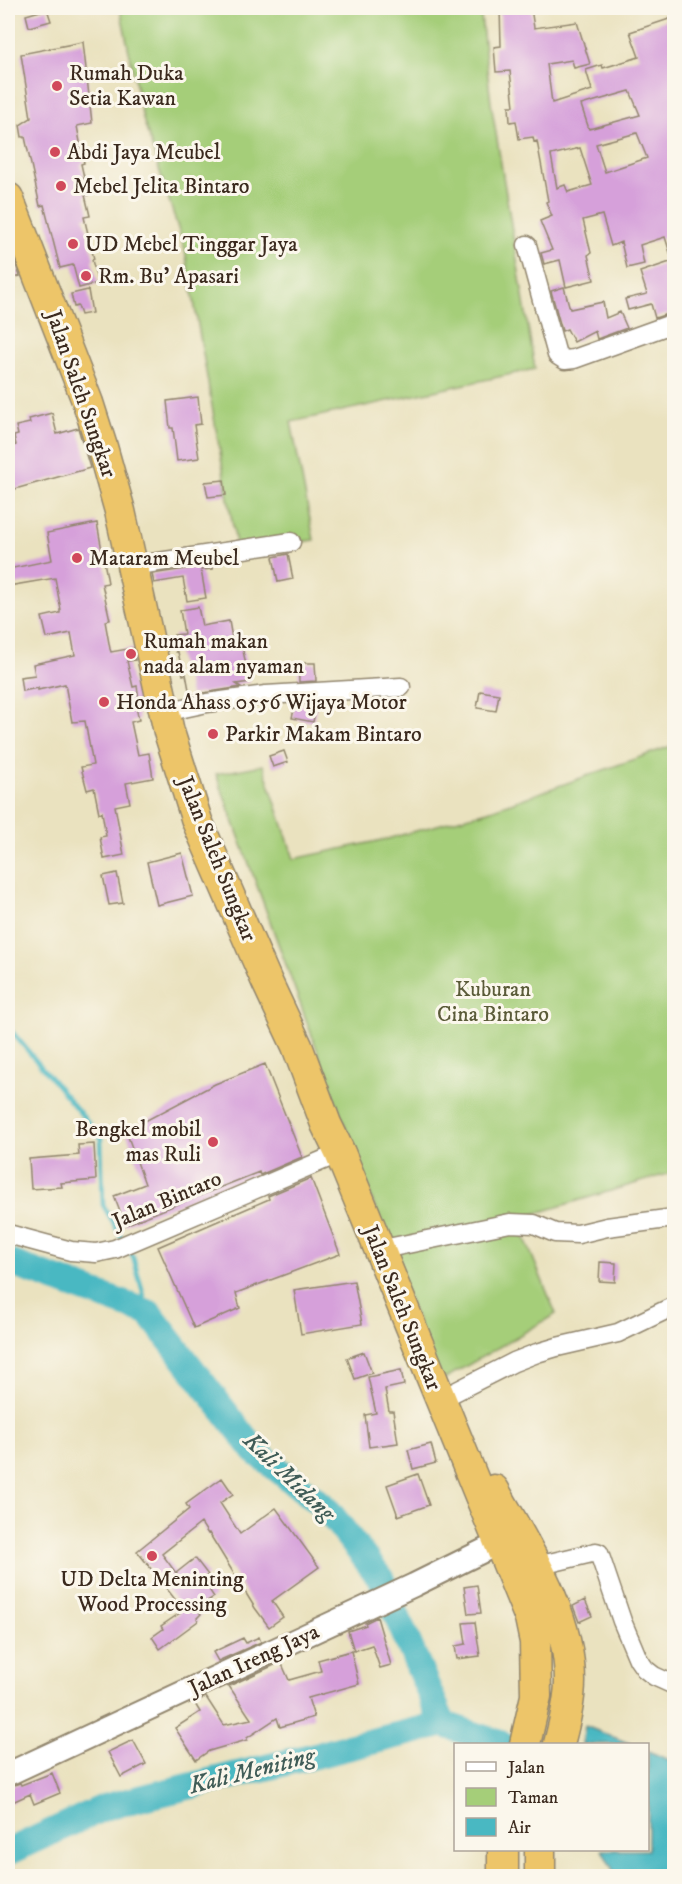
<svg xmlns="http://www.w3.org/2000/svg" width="682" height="1884" viewBox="0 0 682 1884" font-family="'IM FELL DW Pica',serif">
  <rect width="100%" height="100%" fill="#fbf7ec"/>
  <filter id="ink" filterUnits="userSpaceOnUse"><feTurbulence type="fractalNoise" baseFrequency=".0167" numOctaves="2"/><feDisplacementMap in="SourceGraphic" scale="12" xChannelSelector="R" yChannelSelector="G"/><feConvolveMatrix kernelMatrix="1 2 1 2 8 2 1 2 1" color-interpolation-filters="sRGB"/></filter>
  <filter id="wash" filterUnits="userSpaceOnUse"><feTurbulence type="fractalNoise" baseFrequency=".008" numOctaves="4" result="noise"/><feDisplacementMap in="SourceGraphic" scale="24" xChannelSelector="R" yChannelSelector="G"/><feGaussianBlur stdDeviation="1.35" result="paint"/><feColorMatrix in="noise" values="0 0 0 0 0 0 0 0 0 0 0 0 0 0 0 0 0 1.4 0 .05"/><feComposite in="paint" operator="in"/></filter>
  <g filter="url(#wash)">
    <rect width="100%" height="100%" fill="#eae2bf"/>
    <path fill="#a5ce79" stroke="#707c4c" stroke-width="1.5" d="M120,8H480L491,103L535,369L291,422L314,540L237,550L185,250L143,119Z
      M674,745V1172L517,1219L556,1314L439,1382L216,774L263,765L294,859L387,839L488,811Z"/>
    <path fill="#49b8c2" stroke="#427170" stroke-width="1.5" d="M585,1726L631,1744H582Z
      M648,1751L674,1762V1876H624L614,1872L602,1850H648Z"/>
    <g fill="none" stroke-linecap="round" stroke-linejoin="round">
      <path stroke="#49b8c2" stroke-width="4.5" d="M8,1027L101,1138L103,1205L123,1240
        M128,1249L133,1257L149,1313"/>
      <path stroke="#49b8c2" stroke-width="27" d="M8,1262L149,1313L255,1451L326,1508L381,1579L443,1724
        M8,1852L105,1807L443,1724L502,1744"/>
    </g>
    <g id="blocks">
      <path fill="#d6a0da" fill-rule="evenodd" d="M500,8H531L534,28L577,22L590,64L574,68L572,60L547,64L552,103L592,90L586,70L602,65L603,68L639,57L630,32L675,17V258L672,259L665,237L640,245L644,264L627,268L621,242L611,246L602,215L583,220L591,253L588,255L594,280L566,287L560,260L544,264L541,253L552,250L540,221L552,216L546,202L548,201L537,141L534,142L533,137L519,139L516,121L510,122L509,106H514L510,71L496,72L494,47L501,46ZM630,91L640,115L589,129L581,105ZM637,133L647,158L605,172L596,144ZM580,148L592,185L568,192L565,185L557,188L551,155Z
        M47,9L51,21L29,27L26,15Z
        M83,42L92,123L77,126L84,163L81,164L88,195H85L90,216L84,217L94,259L92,260L98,283L79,288L73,265L60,268L44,205L40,206L25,137H22L20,125L31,118L21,54Z
        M8,244L20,276L8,280Z
        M670,262L675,275V308L672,309L673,312L655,318L651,304L628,310L625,299L647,294L640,272Z
        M564,287L570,309L603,302L606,318L620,312L627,328L597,339L595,331L574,342L567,329L562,331L551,291Z
        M88,290L92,313L81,315L78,306L74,307L71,294Z
        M198,397L201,424L194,425L199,458L177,461L173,428H170L167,401Z
        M52,413L57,434L78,428L90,468L8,491V448L16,445L14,436L18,435L16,426L30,423L29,419Z
        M224,480L226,495L208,497L205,482Z
        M97,523L108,583L102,584L110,620L105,621L110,649L111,652L133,648L135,660L127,661L133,687L137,686L140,706L136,707L139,720L131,722L138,755L149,753L153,778L126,783L130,803L115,806L124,855L104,859L100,837L106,836L102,812L99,813L94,788L87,790L81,767L93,765L85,721L72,722L65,684L38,690V688L22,691L20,677L35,675L33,664L75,655L71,633L47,638L42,617L60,613V610H61L55,578L8,586V569L52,560L47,533Z
        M288,554L293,579L278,582L273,557Z
        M212,565L213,569L201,570L206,598L187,601L183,578L154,583L152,574Z
        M198,607L202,626L229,621L233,644L241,642L250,682L236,684L241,687L190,695L186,674L183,675L178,652H176L174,635L184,634L180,610Z
        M298,663H315L316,681L299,682Z
        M480,691L499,694L496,711L477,708Z
        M317,703L313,722L292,718L295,705Z
        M284,751L288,762L273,767L269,756Z
        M182,853L193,896L157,905L147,862Z
        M117,873L123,903L109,905L103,876Z
        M265,1064L302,1157L260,1175L259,1172L125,1225L114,1196L145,1184L126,1131L215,1084Z
        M94,1144L96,1180L61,1183L62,1187L31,1189L29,1159L79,1155L78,1145Z
        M311,1178L340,1254L236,1293L240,1308L194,1328L158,1247L269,1199L268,1196Z
        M600,1262L616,1263L615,1282L599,1281Z
        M354,1281L362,1324L301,1334L294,1290Z
        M364,1352L372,1373L355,1379L347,1358Z
        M401,1370L404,1385L385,1389L389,1411H393L398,1443L369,1447L365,1415L376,1413L368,1377Z
        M431,1444L436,1463L413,1469L408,1450Z
        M418,1474L429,1505L398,1516L387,1485Z
        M222,1478L233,1494L220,1503L240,1534L276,1508L319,1567L272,1601L283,1617L269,1627L255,1608L209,1533L208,1534L201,1523L162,1554L176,1573L195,1558L208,1575L202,1579L214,1597L196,1608L201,1614L197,1618L198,1621L160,1649L152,1637L163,1629L161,1626L180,1613L178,1611L182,1608L137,1551L189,1509L186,1504Z
        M477,1585L481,1613L468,1614L464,1587Z
        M585,1600L592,1616L579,1622L573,1606Z
        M377,1617L391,1665L380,1668L372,1645L354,1651L348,1631L366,1625L365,1623Z
        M475,1622L480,1656L457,1659L455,1646L466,1644L463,1623Z
        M259,1637L261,1642L218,1661L213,1652L243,1638L246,1643Z
        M351,1651L359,1684L308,1698L314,1717L280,1727L277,1718L247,1738V1740L209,1751L196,1760L175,1728L200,1712L194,1702L206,1697L224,1725L251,1719L229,1686L281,1662L289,1680L321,1671L318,1660Z
        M133,1740L146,1764L121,1777L108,1752Z
        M52,1773L60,1793L34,1804L30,1794L8,1804V1787L20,1783L21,1785Z"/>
    </g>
  </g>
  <g filter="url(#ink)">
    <use href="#blocks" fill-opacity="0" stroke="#92866e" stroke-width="1.5"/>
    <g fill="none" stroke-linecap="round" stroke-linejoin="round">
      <g stroke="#92866e" stroke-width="21">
        <path id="minor" d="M527,245L557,355L565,360L574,359L674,323
          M132,566L291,542
          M165,712L207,703L266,695L401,687
          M8,1234L71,1251L96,1253L115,1249L340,1153
          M378,1250L510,1223L534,1224L555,1233L578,1234L607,1227L674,1218
          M439,1400L514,1362L537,1353L557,1347L618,1333L674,1306
          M537,1566L596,1552L599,1553L622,1621L638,1659L645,1669L654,1676L674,1685"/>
      </g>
      <g stroke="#92866e" stroke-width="26">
        <path id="tertiary" d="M8,1774L414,1585L499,1543"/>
      </g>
      <g stroke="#92866e" stroke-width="33">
        <path id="trunk" d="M8,198L88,403L102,447L120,511L169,732L197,821L267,982L297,1046L326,1124L340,1153L530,1618L535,1642L536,1696L525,1744
          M494,1490C526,1547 570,1613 570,1681C570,1702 564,1724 559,1744
          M503,1850V1876
          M540,1850V1876"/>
      </g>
      <use href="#minor" stroke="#fff" stroke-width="18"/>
      <use href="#tertiary" stroke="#fff" stroke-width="22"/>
      <use href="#trunk" stroke="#edc569" stroke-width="30"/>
    </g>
  </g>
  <g fill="#d1495b" stroke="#fbf7ec" stroke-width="2">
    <circle cx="57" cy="86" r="6"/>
    <circle cx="55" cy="152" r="6"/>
    <circle cx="61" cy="186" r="6"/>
    <circle cx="73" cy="244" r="6"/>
    <circle cx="86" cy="276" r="6"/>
    <circle cx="77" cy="558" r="6"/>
    <circle cx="131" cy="654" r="6"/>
    <circle cx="104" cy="702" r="6"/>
    <circle cx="213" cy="734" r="6"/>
    <circle cx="213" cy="1142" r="6"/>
    <circle cx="152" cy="1556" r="6"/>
  </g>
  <g text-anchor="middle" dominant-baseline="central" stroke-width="6" stroke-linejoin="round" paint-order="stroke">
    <g font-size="22" fill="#3b2a1e" stroke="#fbf7ec" text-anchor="start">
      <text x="69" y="73">Rumah Duka<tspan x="69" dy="25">Setia Kawan</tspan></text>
      <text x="67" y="152">Abdi Jaya Meubel</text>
      <text x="73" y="186">Mebel Jelita Bintaro</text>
      <text x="85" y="244">UD Mebel Tinggar Jaya</text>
      <text x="98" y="276">Rm. Bu' Apasari</text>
      <text x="89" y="558">Mataram Meubel</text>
      <text x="143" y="641">Rumah makan<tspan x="143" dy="25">nada alam nyaman</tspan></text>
      <text x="116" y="702">Honda Ahass 0556 Wijaya Motor</text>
      <text x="225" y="734">Parkir Makam Bintaro</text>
      <text x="201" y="1129" text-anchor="end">Bengkel mobil<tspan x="201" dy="25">mas Ruli</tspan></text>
      <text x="152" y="1579" text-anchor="middle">UD Delta Meninting<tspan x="152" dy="25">Wood Processing</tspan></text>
    </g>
    <g font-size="22" fill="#3b2a1e" stroke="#fbf7ec">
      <text transform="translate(81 394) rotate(71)">Jalan Saleh Sungkar</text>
      <text transform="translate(217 859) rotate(68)">Jalan Saleh Sungkar</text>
      <text transform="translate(167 1200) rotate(-23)">Jalan Bintaro</text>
      <text transform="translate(402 1308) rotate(68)">Jalan Saleh Sungkar</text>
      <text transform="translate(254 1660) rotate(-25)">Jalan Ireng Jaya</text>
    </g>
    <g font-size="22" fill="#5b5b39" stroke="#fbf7ec">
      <text x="493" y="989">Kuburan<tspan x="493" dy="25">Cina Bintaro</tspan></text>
    </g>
    <g font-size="24" font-style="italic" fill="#405c57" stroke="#fbf7ec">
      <text transform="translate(289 1477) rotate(44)">Kali Midang</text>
      <text transform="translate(252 1771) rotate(-14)">Kali Meniting</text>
    </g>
  </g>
  <rect width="682" height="1884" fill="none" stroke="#fbf7ec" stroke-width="30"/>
  <rect x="454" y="1743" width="195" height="108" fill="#fbf7ec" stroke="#aea59a" stroke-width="1.5"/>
  <rect x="466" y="1762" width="30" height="9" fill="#ffffff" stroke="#aea59a" stroke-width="1.5"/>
  <text x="508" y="1773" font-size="18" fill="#3b2a1e">Jalan</text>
  <rect x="466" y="1788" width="30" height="18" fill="#a5ce79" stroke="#aea59a" stroke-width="1.5"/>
  <text x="508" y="1803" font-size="18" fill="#3b2a1e">Taman</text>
  <rect x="466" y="1818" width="30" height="18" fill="#49b8c2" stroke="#aea59a" stroke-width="1.5"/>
  <text x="508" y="1833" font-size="18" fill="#3b2a1e">Air</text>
</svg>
